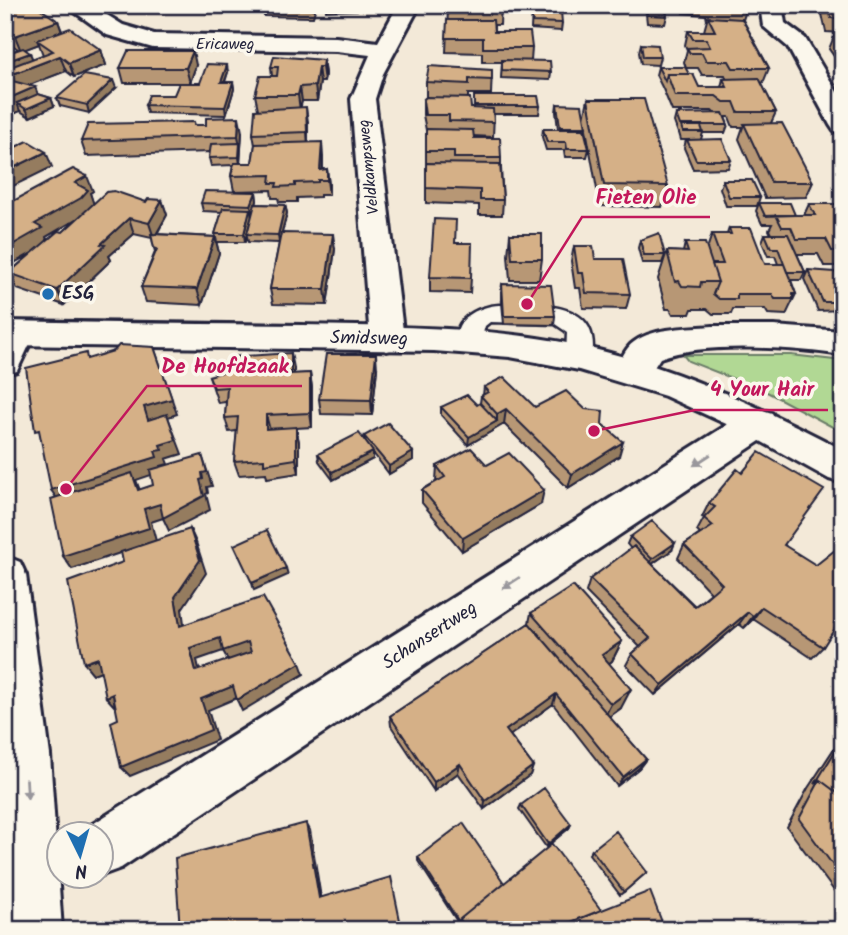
<svg xmlns="http://www.w3.org/2000/svg" width="848" height="935" viewBox="0 0 848 935" font-family="Kalam,sans-serif">
  <rect width="100%" height="100%" fill="#f3e9d8"/>
  <filter id="ink" filterUnits="userSpaceOnUse"><feTurbulence type="fractalNoise" baseFrequency=".0143" numOctaves="2"/><feDisplacementMap in="SourceGraphic" scale="14" xChannelSelector="R" yChannelSelector="G"/><feConvolveMatrix kernelMatrix="1 2 1 2 8 2 1 2 1" color-interpolation-filters="sRGB"/></filter>
  <g filter="url(#ink)">
    <path fill="#b1d894" stroke="#6a7d68" stroke-width="2" d="M683,355H791L843,361V430H838L767,392L688,361Z"/>
    <g fill="none" stroke-linecap="round" stroke-linejoin="round">
      <g stroke="#22223b" stroke-width="5">
        <path id="lane" d="M499,305C528,306 585,299 592,337C594,347 593,356 588,364L579,367L570,364L566,358L567,332L555,324L490,322L485,326L479,347L470,350L461,347C446,322 478,306 499,305Z"/>
      </g>
      <g stroke="#22223b" stroke-width="6">
        <path id="street" d="M65,5H91L123,25L154,34L336,37L378,42L398,5H420L383,74L375,99L404,339L399,347L387,351L375,347L370,339L351,99L370,55L336,51L153,48L107,35Z
          M760,5H782L785,23L805,38L843,102V133L834,131L830,125L788,47L763,26Z
          M17,323L29,327L34,335L17,371L5,374V327Z
          M713,326H774L843,331V355C795,348 705,341 660,358L646,380L634,384L622,380L617,371C620,361 625,348 634,342C655,327 689,328 713,326Z
          M759,409L772,413L777,423L772,433L121,868L102,875V834H82L83,830L746,413Z
          M5,556L20,562L26,575L50,755L62,930H6Z"/>
      </g>
      <g stroke="#22223b" stroke-width="6">
        <path id="secondary" d="M5,321C104,323 203,324 302,325C395,327 486,326 577,345C673,366 757,405 843,450V483L829,479L746,433L665,396L579,370L510,357L434,351L5,345Z"/>
      </g>
      <use href="#lane" fill="#fbf7ec" fill-rule="evenodd"/>
      <use href="#street" fill="#fbf7ec" fill-rule="evenodd"/>
      <use href="#secondary" fill="#fbf7ec" fill-rule="evenodd"/>
    </g>
    <path fill="#b79774" stroke="#22223b" stroke-width="2" fill-rule="evenodd" d="M5,5L58,21L62,31L101,50L106,65L74,77L66,71L28,85L38,94L51,98L54,106L30,117L20,111L5,118V46L10,49L11,52L18,49L5,40ZM39,44L43,55L32,59L25,49Z
      M264,5H314L315,10L313,17L264,16L263,9Z
      M326,5H358V10L326,11Z
      M501,5L500,25H494V32L532,48L531,61L551,72L550,80L501,78L502,62H482V53L446,52L448,9Z
      M645,5H665L667,16L665,24L647,23Z
      M684,5H745L746,10L743,20L769,68L763,83H761L776,112L771,123L813,182L806,197L765,198L739,139L743,127H733L729,117H725L728,125L725,133H703L701,139L731,160L728,168L693,169L684,148L686,140H681L679,133H678L674,122L676,114H715L712,111H672L663,89L656,75L658,67L689,74L699,87H721L723,79L726,78L725,75H702L698,68H686L684,62L687,50L685,45L688,31H704L707,20L706,15L683,13Z
      M820,5H843V33L826,32Z
      M532,10L562,23L561,31L531,29Z
      M835,34H843V69L829,49Z
      M641,44L660,57L658,65L641,64L639,52Z
      M323,60L325,74L324,82H320L317,101H302L300,107L308,122V143L323,157V170L327,169L329,185V195H320V197L297,198V202H279L278,198H272L271,190L234,191L231,176L233,165L211,166L209,158L210,152L86,156L81,141L194,122L195,125L242,132L240,163H252L255,145L253,134L258,109L255,95L272,76L271,67Z
      M196,65L190,83H200L228,72L225,82H233L234,89L226,115L147,113L145,105L174,95L187,83H124L120,68Z
      M492,70L491,94H468V98L471,108H474V96L540,106L539,114H494L493,137L474,136V138L501,158V168L503,200L502,215H479V205L426,203V130L423,115V100L426,97V82Z
      M116,88L89,113L60,106L57,98Z
      M588,99L668,186L662,207L600,206L584,118Z
      M557,104L586,127L585,133L589,149L587,157H565L564,150H546L542,137L543,129H558L556,112Z
      M723,180L760,197L757,206H726L720,188Z
      M93,191L90,193L93,203L146,202L162,200L167,215L157,234L215,237L219,253L202,305L146,302L141,287L155,252L152,238L134,234L109,256L111,260L64,305L17,289L9,273L33,252L5,268V204ZM77,219L63,232L47,240L46,237Z
      M256,192L257,201L256,204L285,205L287,213L282,233L335,249L327,305L273,304L270,289L279,243L248,242L247,236L245,242H217L215,234L222,212L203,211L201,203Z
      M759,203L795,215H804L809,204H843V273H841L837,266H824L818,254H797L805,272L801,280H791L796,294L786,315L768,314L765,309H733L731,314H713L707,309H692L690,314H673L670,309H666L658,279L667,251L683,252L685,243L707,249L712,234H727L729,228L765,264H778L775,256H768L762,242L765,234H771L769,230L772,224H762L756,211Z
      M510,234L542,259L539,280H510L508,255Z
      M640,240L665,255L662,263H642L638,248Z
      M455,243L471,278L470,293L430,292V277Z
      M574,246L595,259L630,294L626,309L583,308L580,288H575L571,261Z
      M808,270L843,288V310L818,311L804,279Z
      M502,284L555,316L554,325L504,324L501,292Z
      M294,368V374L310,373L312,388V427L296,428L299,442V473L267,478L266,473L239,475L234,461L237,431L229,432L225,418L226,402L218,403L209,376Z
      M377,369L372,415L321,414L319,399Z
      M484,387L535,407L602,424L619,456L568,488L504,424L468,445L441,415V407L477,405L480,403L481,396L483,395Z
      M364,436L413,452V460L389,474L373,453V459L333,480L319,461L318,454L365,441Z
      M487,465L541,504L462,551L422,503V490L437,481L436,480L437,466Z
      M709,503L785,545L834,623L823,647L812,658L753,619L744,628L739,624L655,695L626,665L632,654L640,647L586,592L590,579L631,549L627,544L630,537L672,550L652,564L695,606L711,593L678,558L684,545L700,534L697,531L704,518L702,517Z
      M531,613L622,641L612,661L609,663L621,708L609,717L646,759L639,768L617,786L553,704L510,735L533,766L530,775L484,809L458,773L434,791L391,726L390,716L529,623Z
      M839,745L843,747V903L787,827L808,788L833,750Z
      M521,805L571,824L569,828L546,847L519,809Z
      M592,850L647,872L620,895L589,854Z
      M418,857L504,883L601,910L665,930H439L458,923L418,861Z"/>
    <path fill="#957b5e" stroke="#22223b" stroke-width="2" d="M58,21L63,35L37,40L39,44L21,51L15,36Z
      M101,50L106,65L74,77L69,63Z
      M193,51L196,65L190,83L186,68Z
      M30,53L33,60L5,71V62Z
      M60,56L66,71L9,93L5,85V77Z
      M323,60L325,74L324,82L322,67Z
      M227,65L228,72L222,89L221,82Z
      M318,67L320,82L317,101L315,86Z
      M113,80L116,88L89,113L87,105Z
      M233,82L234,89L226,115L225,107Z
      M35,87L41,102L17,103L20,111L5,118V100Z
      M300,87L302,101L300,110L298,95Z
      M51,98L54,106L30,117L26,109Z
      M306,107L308,122V147L307,132Z
      M239,117L242,132L240,165L239,157L240,146L238,136Z
      M322,142L323,157L322,180L320,170Z
      M46,152L52,167L5,190V172Z
      M327,169L329,185V195L327,180Z
      M87,176L93,191L90,193L94,205L87,213L46,237L48,244L5,268V249L35,224L75,183Z
      M256,192L257,201L252,214L251,205Z
      M162,200L167,215L154,238L149,223Z
      M285,205L287,213L279,243L278,235Z
      M250,209L252,217L247,234L245,242L244,234Z
      M129,218L134,234L109,256L111,260L64,305L57,290L101,244Z
      M333,234L335,249L327,305L325,289Z
      M215,237L219,253L202,305L197,289Z
      M154,347L177,414L168,417L182,454L166,459L168,464L161,466L163,471L136,480L145,503H60L51,490L155,451L144,407Z
      M291,353L294,368V389L291,374Z
      M376,354L377,369L372,415L371,400Z
      M310,373L312,388V427L310,413Z
      M506,409L504,424L468,445L469,437L497,421V414Z
      M266,415L270,430L266,429Z
      M296,427L299,442V473L296,459Z
      M623,442L619,456L568,488L572,474Z
      M373,452V459L333,480L332,472Z
      M413,452V460L389,474V466Z
      M202,455L212,486L207,487L208,493L206,494L210,510L169,531L163,518L151,522L156,541L72,569L63,556L144,509L200,480Z
      M544,490L541,504L462,551L463,538Z
      M190,529L196,542L206,573L182,609L186,638L180,626L175,597Z
      M675,543L672,550L649,566L652,559Z
      M286,568L288,575L254,590L252,583Z
      M762,607L753,619L744,628L753,616Z
      M748,612L739,624L655,695L662,685Z
      M220,638L248,642L253,653L229,662L223,651L197,660L202,682L196,671L190,648Z
      M622,641L612,661L593,675L602,655Z
      M98,658L107,669L93,674L84,663Z
      M300,663L304,674L242,711L237,700Z
      M233,686L239,697L208,710L217,740L130,776L121,767L201,699Z
      M631,689L621,708L602,722L611,704Z
      M113,694L115,707L106,697Z
      M556,694L553,704L504,740L506,730Z
      M646,759L639,768L617,786L623,777Z
      M460,764L458,773L434,791V782Z
      M533,766L530,775L484,809L485,801Z
      M306,823L310,830L322,904L319,898Z
      M571,824L569,828L546,847L548,844Z"/>
    <path fill="#d5b087" stroke="#22223b" stroke-width="2" fill-rule="evenodd" d="M5,5H35L58,21L15,36L5,30V23L11,21L5,17Z
      M264,5H314L313,9H263Z
      M448,5H501V11L448,9Z
      M647,5H665L667,16L648,15Z
      M710,5H745L746,10L710,6Z
      M828,5H843V19L831,18Z
      M532,10L561,11L562,23L532,22Z
      M708,17L742,19L769,68H733L729,61H706L702,53H690L687,48L710,47L706,39H693L688,31H715Z
      M447,20H493L494,32H530L532,48H483V38H446Z
      M70,28L101,50L69,63L60,56L5,77V69L53,51L37,40Z
      M835,34H843V46Z
      M641,44L658,45L660,57H643Z
      M23,48L30,53L5,62V54Z
      M128,51H193L186,68H120Z
      M274,56L323,60L322,67H318L315,86L300,87L298,95H255L260,76H277L278,67H271Z
      M502,60L550,61L551,72L502,70Z
      M207,64L227,65L221,82H233L225,107L145,105L149,95H174L179,83H200Z
      M429,66L492,70V80L469,79V84L426,82Z
      M658,67H685L689,74H667L665,81Z
      M667,74H693L699,87H727L723,79L759,78L776,112H738L734,102H724L716,96H675Z
      M84,75L113,80L87,105L57,98Z
      M5,79L35,87L5,100Z
      M38,94L51,98L26,109L17,103Z
      M474,96H538L540,106H474Z
      M426,97L470,98L471,108L493,109L494,122L449,121V115H425L423,100Z
      M588,99H644L668,186L604,185Z
      M557,104L582,105L586,127H560Z
      M306,107L307,132L253,134L255,110Z
      M723,113L728,125H680L676,114Z
      M239,117L238,136L81,141L88,124L194,122V125H206V118Z
      M782,123L813,182H771L744,124Z
      M681,126H701L703,132H683Z
      M426,129L473,130L474,138H500L501,158H454V151H426Z
      M543,129H584L589,149H567L566,142H547Z
      M722,139L731,160H696L687,140Z
      M28,141L46,152L5,172V152Z
      M322,142L320,170L327,169V180H318V182L295,183V186L276,187L277,183H270L271,175L231,176L234,163H252L255,144Z
      M240,143L239,157L209,158L211,144Z
      M426,163L500,164L503,200H480V190L426,188Z
      M73,169L87,176L75,183L88,190L81,198L35,224L42,228L5,249V204L6,205Z
      M723,180H752L760,197H729Z
      M114,191L146,202L148,199L162,200L149,223L129,218L101,244L105,245L57,290L9,273L58,231L63,232L106,192Z
      M205,191L256,192L251,205L201,203Z
      M759,203H790L795,215L765,216Z
      M255,204L285,205L278,235L247,234Z
      M809,204H843V251H832L826,239H796L791,227H782L776,215H815Z
      M223,208L250,209L244,234H215Z
      M434,219L456,220L455,243H472L471,278L430,277Z
      M729,228H751L765,264H784L796,294H793V299H775L772,294H737V299H719L713,294L718,282L712,264H723L712,234H731Z
      M281,233L333,234L325,289H270Z
      M659,233L665,255H644L640,240Z
      M151,234L215,237L197,289L141,287L157,249L154,248Z
      M510,234H542V259H512Z
      M765,234H788L805,272H787L778,248H771Z
      M685,243H705L718,282H701L700,287L682,286L679,281L675,282L667,251L688,252Z
      M574,246H593L595,259H623L630,294L586,293L583,273H578Z
      M808,270L835,272L843,288V302H823Z
      M502,284L551,285L555,316H504Z
      M119,345L154,347L172,399L144,407L148,420L167,414L176,440L160,445L162,450L155,451L157,457L51,490L39,430L35,431L26,368L86,353L87,359L114,351Z
      M291,353V374L310,373V413L266,415V429L296,427V459L264,464V459L234,461L238,417L225,418L227,387L214,388L209,376L229,370L230,357Z
      M326,354H376L371,400L319,399Z
      M504,377L535,407L566,391L585,409L603,411L602,424L623,442L572,474L506,409L497,414L481,396L488,392L484,387Z
      M467,395L477,405L480,403L497,421L469,437L441,407Z
      M388,423L413,452L389,466L364,436Z
      M359,433L373,452L332,472L318,454Z
      M471,448L487,465L509,453L544,490L463,538L422,490L445,477L437,466Z
      M759,452L824,490L784,545L816,565L835,550L843,554V608L834,623L837,625L823,647L762,607L753,616L748,612L662,685L632,654L650,638L590,579L634,546L692,604L695,606L701,602L722,584L684,545L713,526L704,518L715,507L709,503L737,469L742,473Z
      M202,455L207,472L202,473L203,479L200,480L204,496L163,518L160,504L144,509L149,528L63,556L51,499L132,473L138,490L153,485L150,470Z
      M652,521L675,543L652,559L630,537Z
      M190,529L200,560L175,597L180,626L263,597L300,663L237,700L233,686L201,699L211,730L121,767L111,722L118,719L113,694L106,697L98,658L84,663L68,582L123,562L121,552ZM220,638L223,651L248,642L251,652L196,671L190,648Z
      M267,530L286,568L252,583L234,545Z
      M573,586L622,641L602,655L631,689L611,704L531,613Z
      M529,623L646,759L623,777L556,694L506,730L533,766L485,801L460,764L434,782L390,716Z
      M839,745L843,747V797L820,780L815,784Z
      M820,780L843,797V879L799,819Z
      M544,788L571,824L548,844L521,805Z
      M306,823L319,898L391,877L402,930H180L175,858Z
      M463,823L504,883L460,919L459,922L418,857Z
      M616,831L647,872L624,892L592,850Z
      M552,844L601,910L551,930H466L460,919Z
      M650,891L665,930H551Z
      M460,923L464,930H439Z"/>
    <defs><path id="oneway-solid" d="M-6-.8H1V-3.2L6.5 0L1 3.2V.8H-6Z" transform="scale(1.75)"/></defs>
    <g fill="#99979c">
      <use href="#oneway-solid" transform="translate(702 460) rotate(147)"/>
      <use href="#oneway-solid" transform="translate(511 583) rotate(147)"/>
      <use href="#oneway-solid" transform="translate(27 789) rotate(87)"/>
    </g>
  </g>
  <circle fill="#1f6fb2" stroke="#fbf7ec" stroke-width="2.5" cx="48" cy="294" r="7"/>
  <g text-anchor="middle" dominant-baseline="central" stroke-width="7" stroke-linejoin="round" paint-order="stroke">
    <g font-size="16" fill="#22223b" stroke="#fbf7ec">
      <text x="225" y="44">Ericaweg</text>
      <text transform="translate(369 167) rotate(-96)">Veldkampsweg</text>
    </g>
    <g font-size="19" font-weight="bold" fill="#22223b" stroke="#fbf7ec" text-anchor="start">
      <text x="62" y="294">ESG</text>
    </g>
    <g font-size="19" fill="#22223b" stroke="#fbf7ec">
      <text transform="translate(369 339) rotate(1)">Smidsweg</text>
      <text transform="translate(430 636) rotate(-33)">Schansertweg</text>
    </g>
  </g>
  <path fill="none" stroke="#c2185b" stroke-width="2.5" d="M527 304L582 217H710M66 489L147 386H302M594 431L695 410H828"/>
  <g fill="#c2185b" stroke="#fbf7ec" stroke-width="2.5">
    <circle cx="527" cy="304" r="7"/>
    <circle cx="66" cy="489" r="7"/>
    <circle cx="594" cy="431" r="7"/>
  </g>
  <g font-size="21" text-anchor="middle" font-weight="bold" fill="#c2185b" stroke="#fbf7ec" stroke-width="7" stroke-linejoin="round" paint-order="stroke">
    <text x="646" y="204">Fieten Olie</text>
    <text x="225" y="373">De Hoofdzaak</text>
    <text x="762" y="396">4 Your Hair</text>
  </g>
  <rect width="848" height="935" fill="none" stroke="#fbf7ec" stroke-width="28"/>
  <rect x="14" y="14" width="820" height="907" fill="none" stroke="#22223b" stroke-width="2.5" filter="url(#ink)"/>
  <g transform="translate(80 855) rotate(175)"><circle r="33" fill="#fbf7ec" stroke="#a4a2a5" stroke-width="2"/>
  <path d="M0-5L12 26L0 18L-12 26Z" fill="#1f6fb2"/>
  <text y="-10" font-size="19" font-weight="bold" text-anchor="middle" fill="#22223b">N</text>
  </g>
</svg>
